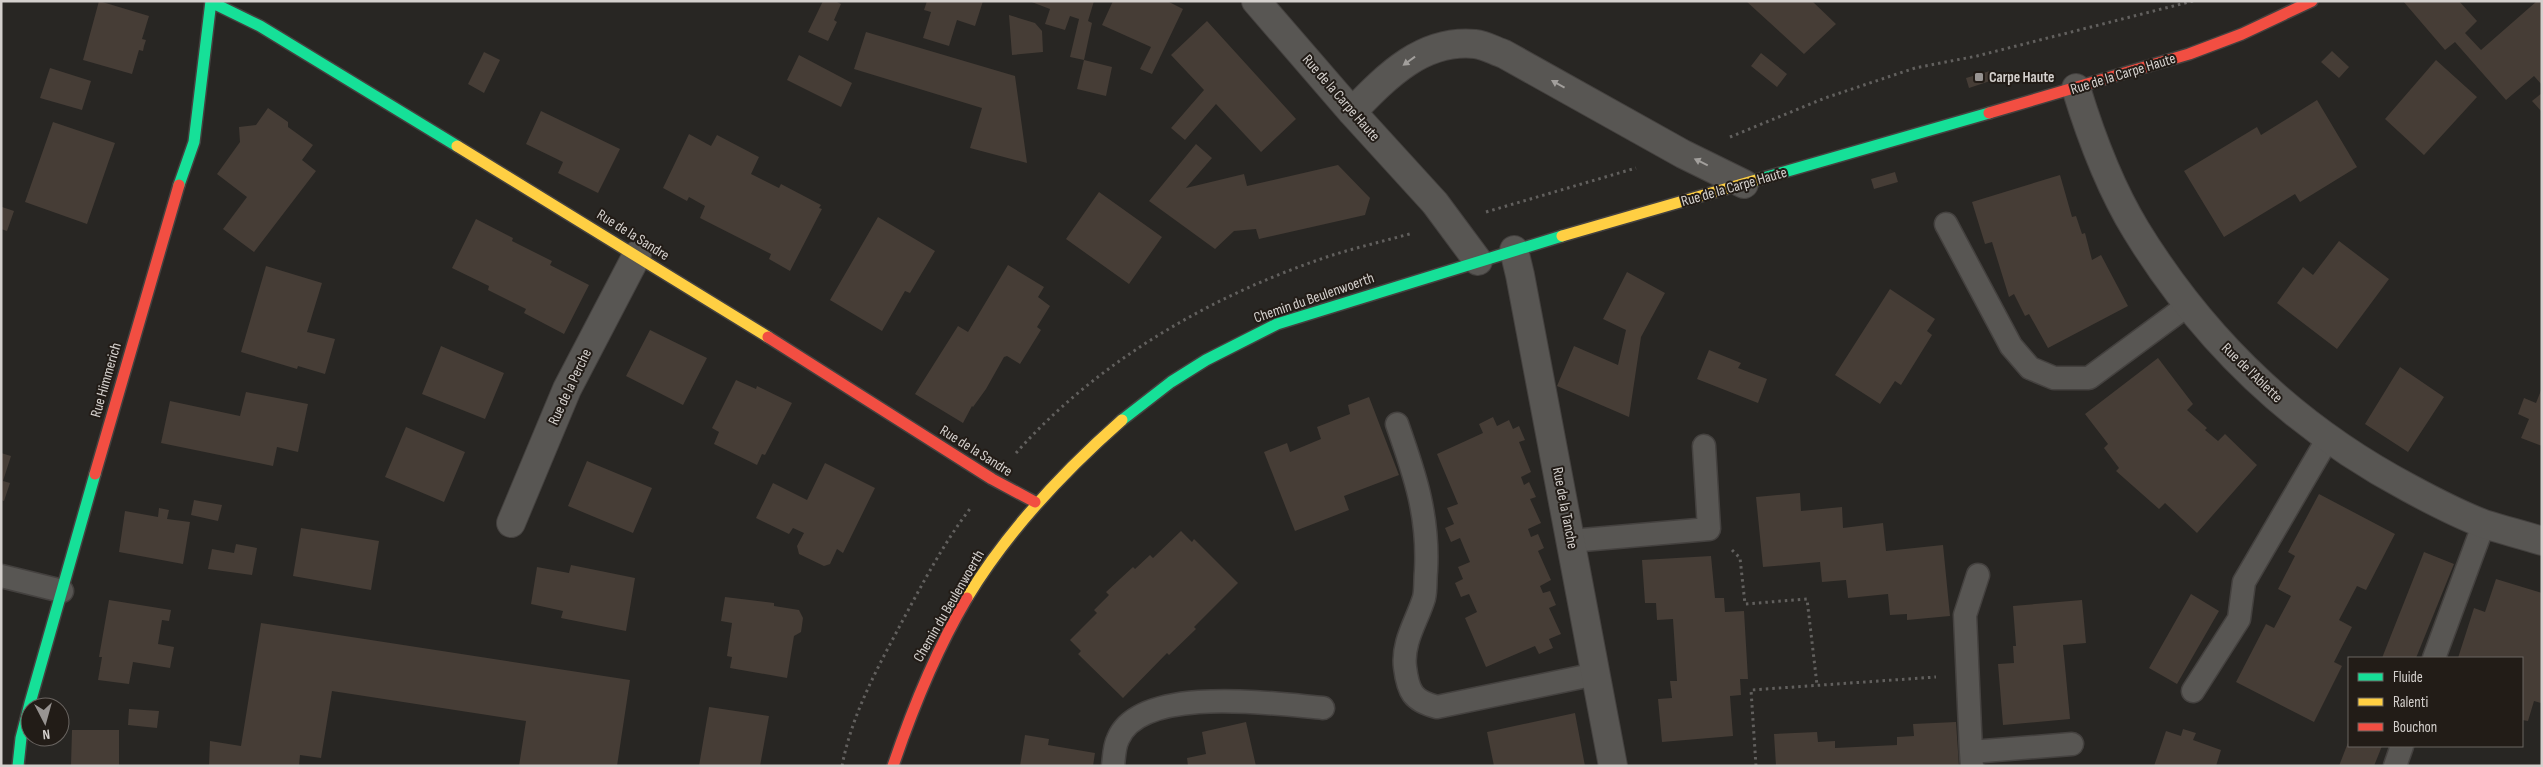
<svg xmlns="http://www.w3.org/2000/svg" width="2543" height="767" viewBox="0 0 2543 767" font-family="'Sofia Sans Condensed',sans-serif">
  <rect width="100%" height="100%" fill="#282623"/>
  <path fill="#463d36" d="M99,1L149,16L142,39L146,40L144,46L143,51L139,50L132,74L83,60Z
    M823,1H835L841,4L834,20L837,22L828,41L808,32Z
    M927,1H983L975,26L957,20L949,46L923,38L931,12L924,10Z
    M1029,1H1094L1088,21L1092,23L1084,60L1112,67L1106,96L1077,89L1084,60L1070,57L1079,19L1070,16L1065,30L1045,24L1050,9Z
    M1113,1H1167L1183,9L1152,74L1140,69L1151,47L1102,25Z
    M1746,1H1812L1836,24L1804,54Z
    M2403,1H2459L2477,21L2465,33L2481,50L2537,1H2542V85L2534,76L2506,100L2455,42L2445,50Z
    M1009,15L1035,23L1042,31L1043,52L1012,55Z
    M1207,21L1296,119L1261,152L1216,104L1185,140L1171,128L1204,90L1171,55Z
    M866,32L1015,76L1027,163L970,148L982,108L854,69Z
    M2332,51L2349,67L2339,78L2321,62Z
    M484,52L500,60L484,93L468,84Z
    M1761,53L1787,74L1777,87L1751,66Z
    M799,55L852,83L841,107L787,80Z
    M2436,60L2477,97L2424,155L2385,119Z
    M50,68L91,81L82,110L40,98Z
    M1990,71L1993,80L1969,88L1966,78Z
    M2542,93V112L2532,101Z
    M2317,100L2357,167L2300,202L2295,194L2224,237L2184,171L2257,127L2261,135Z
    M268,108L288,122V127L313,145L302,160L316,171L254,252L223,229L247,197L217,174L240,142L239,127L256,125Z
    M541,111L620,149L598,193L558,173L563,162L526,144Z
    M53,122L115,143L87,224L25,202Z
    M689,134L711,146L717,135L759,157L751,174L779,188L781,184L821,205L819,208L822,209L790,271L769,259L771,254L700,218L705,206L689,197L687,201L663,188Z
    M1196,144L1212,158L1186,188L1244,174L1247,186L1338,165L1370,198L1365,215L1259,239L1256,229L1234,231L1215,249L1149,201Z
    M1895,172L1898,182L1874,189L1871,179Z
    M2060,175L2072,217L2076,216L2082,234L2085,233L2092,260L2101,255L2128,306L2048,348L2029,314L2025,316L2014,294L2009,297L1992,242L1985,244L1972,202Z
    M1099,192L1162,237L1129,284L1066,239Z
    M2,207L14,211L7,231L1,229Z
    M878,217L935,251L910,293L905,291L882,331L830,300Z
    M476,219L513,238L512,241L552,261L550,265L589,285L564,334L524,313L526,309L488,290L489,286L452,268Z
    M2339,241L2389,279L2337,349L2277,303L2303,267L2313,275Z
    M1008,265L1044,287L1038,297L1050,306L1037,327L1041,330L1020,364L1007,356L1004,357L986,389L973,407L972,406L963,423L915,394L958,326L968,332Z
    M266,266L322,283L307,332L335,339L325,374L298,366L297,369L241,352Z
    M1627,272L1665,293L1641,337L1629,417L1557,386L1574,346L1618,365L1626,330L1603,319Z
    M1890,289L1935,319L1927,331L1932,335L1901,385L1895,381L1880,404L1835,375Z
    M650,330L707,358L683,405L626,376Z
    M441,346L504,373L485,419L422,394Z
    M1709,350L1741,363L1738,368L1767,379L1758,403L1697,379Z
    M2158,358L2193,404L2187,410L2207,428L2205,430L2218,441L2225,434L2257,465L2197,533L2165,503L2159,509L2116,471L2119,468L2104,448L2108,444L2085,414Z
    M2400,367L2444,397L2408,452L2365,424Z
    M736,380L756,389L757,386L792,403L765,455L762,454L757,465L714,444L719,432L712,428Z
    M2542,388V446L2521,438L2529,419L2518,414L2524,398L2536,403Z
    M246,392L308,404L298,452L277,447L273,466L161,443L170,401L240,416Z
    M1369,397L1399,475L1344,496L1349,510L1295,531L1264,452L1287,443L1290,452L1321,439L1317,427L1350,414L1348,405Z
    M1493,417L1497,426L1509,420L1513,429L1519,426L1525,440L1519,442L1531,472L1521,477L1524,485L1529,482L1536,497L1530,499L1541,523L1528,529L1531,537L1538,534L1544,548L1538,551L1551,580L1540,586L1543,593L1550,591L1556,605L1549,608L1561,634L1549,639L1553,648L1539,654L1535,646L1486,667L1465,618L1477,612L1469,594L1461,597L1455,583L1463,579L1458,567L1470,562L1460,538L1451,542L1445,528L1454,524L1447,508L1458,504L1437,454L1483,433L1479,424Z
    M406,427L465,452L444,502L385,477Z
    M1,453L11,456L3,481L10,483L4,501L1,500Z
    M587,461L652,488L633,533L568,506Z
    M825,463L875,488L843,553L837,549L830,564L824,566L799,554L797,546L804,533L793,528L789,534L756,518L773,483L807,500Z
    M1800,493L1801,511L1842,507L1843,528L1883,523L1886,551L1943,545L1950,616L1907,620V614L1890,615L1888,594L1848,598L1846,580L1822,582L1820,562L1763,567L1756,497Z
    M2319,494L2395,534L2366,590L2357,586L2339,620L2352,627L2334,662L2342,666L2314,722L2236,682L2266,624L2274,628L2291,596L2278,589L2295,556L2288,552Z
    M194,500L222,505L218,521L191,515Z
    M159,508L169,510L167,519L190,522L183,564L119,552L125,511L158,517Z
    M301,528L379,541L371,590L293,576Z
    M1181,531L1192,542L1194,539L1238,583L1194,627L1196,629L1169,655L1167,653L1123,698L1078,654L1081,651L1070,640L1097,613L1094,610L1109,595L1106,592L1133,567L1135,569L1150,555L1153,558Z
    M236,544L257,548L252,575L208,569L212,549L234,553Z
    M2424,552L2454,564L2416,658H2382Z
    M1711,556L1715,598H1724L1725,612L1744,611L1748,679H1740L1741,695L1730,696L1733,736L1662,742L1658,699L1672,698L1670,681H1677L1673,619L1657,620L1656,603H1645L1642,560Z
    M571,565L635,578L626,631L561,618L563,611L531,604L537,567L569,573Z
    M2496,579L2542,593V700L2541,703L2534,701L2528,721L2522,720V658H2458L2474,608L2485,612Z
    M2191,594L2219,611L2177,684L2149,668Z
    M725,597L774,603V606L799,610L803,618L801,632L794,636L787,678L730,668L732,657L727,656L732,623L721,621Z
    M109,600L171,610L169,621L162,620L158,644L174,647L170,668L133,662L129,684L98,680L102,657H99Z
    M2082,600L2086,643L2063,645L2070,719L2003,725L1998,664L2014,663L2013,646H2016L2013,606Z
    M261,623L630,680L617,766H519L526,721L332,691L321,758L300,755L299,766H209L210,741L241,746Z
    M709,707L769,716L760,766H699Z
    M129,709L159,711L157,728L128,725Z
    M1575,713L1585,766H1494L1487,732Z
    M1246,722L1256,766H1188L1187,758L1206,754L1202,732Z
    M1956,722L1959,766H1776L1774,734L1817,732L1818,742L1835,741V748L1897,745V737L1914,736L1913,724Z
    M2183,729L2196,733L2193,740L2221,750L2216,766H2154L2166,731L2181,736Z
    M72,730H119V766H71Z
    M1025,735L1049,739L1048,745L1095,753L1093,766H1020Z
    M2349,740V746H2382L2374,766H2339Z"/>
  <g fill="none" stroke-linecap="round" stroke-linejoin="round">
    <g stroke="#44413f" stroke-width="25">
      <path id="lane" d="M1946,224L2011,346L2030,368L2054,378H2089L2188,305
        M1397,424C1415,475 1429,516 1426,571C1425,580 1426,590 1424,598C1417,621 1402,642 1405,667C1408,692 1413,701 1437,707L1596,674
        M1571,541L1709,529L1704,446
        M1,576L62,591
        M2434,658L2484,523
        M2193,691L2239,619L2244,582L2327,440
        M1971,752L1965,615L1978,575
        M1113,766C1114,758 1114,747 1118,739C1141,684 1276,704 1323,708
        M1972,766L1971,752L2072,744
        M2395,766L2402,746"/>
    </g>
    <g stroke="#44413f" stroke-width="30">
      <path id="street" d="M1256,1L1352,112L1435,203L1478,261
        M2076,88C2091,137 2109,186 2136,230C2204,341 2294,427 2409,488C2433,501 2458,514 2484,524C2503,530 2523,535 2542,541
        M1352,112C1386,77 1422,39 1475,44C1485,45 1495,51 1504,54L1683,154L1744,184
        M1514,250L1520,275L1613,766
        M511,523L567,389L637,255"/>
    </g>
    <g stroke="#44413f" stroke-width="14">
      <path id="fast" d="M211,2L260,26L457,146
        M1756,180L1989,113
        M179,185L194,142L211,1
        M1122,420L1171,382L1206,360L1277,324L1562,236
        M18,766L21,738L30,703L95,474"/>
    </g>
    <g stroke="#44413f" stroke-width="14">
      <path id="slow" d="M457,146L768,337
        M1562,236L1756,180
        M967,598C1008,530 1063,472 1122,420"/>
    </g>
    <g stroke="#44413f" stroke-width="14">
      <path id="jam" d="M1989,113L2189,54L2242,34L2312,1
        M768,337L992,479L1035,502
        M95,474L179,185
        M893,766C913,707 935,652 967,598"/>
    </g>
    <path stroke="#62605e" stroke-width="3" stroke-dasharray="2.5 4" stroke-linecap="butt" d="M1730,137L1825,98L1915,68L1977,56L2193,1
      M1486,212L1636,168
      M1016,453C1095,364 1205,299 1318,260C1349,249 1381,242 1413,233
      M1732,550L1740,558L1745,604L1807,599L1817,685
      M842,766C852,713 879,665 904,618C925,579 945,541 972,506
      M1756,766L1751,690L1936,677"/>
    <use href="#lane" stroke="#585653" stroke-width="22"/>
    <use href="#street" stroke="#585653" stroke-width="28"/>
    <use href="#fast" stroke="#16e098" stroke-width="11"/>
    <use href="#slow" stroke="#ffcf43" stroke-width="11"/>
    <use href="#jam" stroke="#f24e42" stroke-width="11"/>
  </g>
  <defs><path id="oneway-solid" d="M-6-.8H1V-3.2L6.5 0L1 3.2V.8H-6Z" transform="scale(1.25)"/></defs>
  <g fill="#a29f9c">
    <use href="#oneway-solid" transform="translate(1409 61) rotate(144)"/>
    <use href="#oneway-solid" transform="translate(1558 84) rotate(-151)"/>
    <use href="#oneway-solid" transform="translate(1701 162) rotate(-154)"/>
  </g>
  <rect fill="#989492" stroke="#221c17" stroke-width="2" x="1974" y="72" width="10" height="10" rx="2.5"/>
  <g text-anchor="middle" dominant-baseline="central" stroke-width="4" stroke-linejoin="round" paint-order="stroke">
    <g font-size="15" fill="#d4d0cd" stroke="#221c17">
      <text transform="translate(2123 74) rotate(-17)">Rue de la Carpe Haute</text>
      <text transform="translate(1341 98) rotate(49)">Rue de la Carpe Haute</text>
      <text transform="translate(1734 187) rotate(-16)">Rue de la Carpe Haute</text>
      <text transform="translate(633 235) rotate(32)">Rue de la Sandre</text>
      <text transform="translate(1314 298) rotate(-19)">Chemin du Beulenwoerth</text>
      <text transform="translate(2252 373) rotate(44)">Rue de l'Ablette</text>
      <text transform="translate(106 380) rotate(-74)">Rue Himmerich</text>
      <text transform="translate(570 387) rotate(-65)">Rue de la Perche</text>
      <text transform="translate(976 451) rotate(32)">Rue de la Sandre</text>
      <text transform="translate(1565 508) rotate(79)">Rue de la Tanche</text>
      <text transform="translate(949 606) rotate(-60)">Chemin du Beulenwoerth</text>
    </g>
    <g font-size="15" font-weight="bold" fill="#d4d0cd" stroke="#221c17" text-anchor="start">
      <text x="1989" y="77">Carpe Haute</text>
    </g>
  </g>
  <rect width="2543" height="767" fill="none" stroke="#d4d0cd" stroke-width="5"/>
  <rect x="2348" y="657" width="175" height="90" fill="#221c17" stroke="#696460"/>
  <rect x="2358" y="673" width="25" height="8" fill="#16e098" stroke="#696460"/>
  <text x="2393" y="682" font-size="15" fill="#d4d0cd">Fluide</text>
  <rect x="2358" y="698" width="25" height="8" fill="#ffcf43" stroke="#696460"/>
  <text x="2393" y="707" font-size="15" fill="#d4d0cd">Ralenti</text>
  <rect x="2358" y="723" width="25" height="8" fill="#f24e42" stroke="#696460"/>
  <text x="2393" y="732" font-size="15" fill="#d4d0cd">Bouchon</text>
  <g transform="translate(45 722) rotate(174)"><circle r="24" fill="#221c17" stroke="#696460"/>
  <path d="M0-4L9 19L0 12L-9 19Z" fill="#989492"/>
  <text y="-8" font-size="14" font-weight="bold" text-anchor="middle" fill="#d4d0cd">N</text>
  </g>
</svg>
